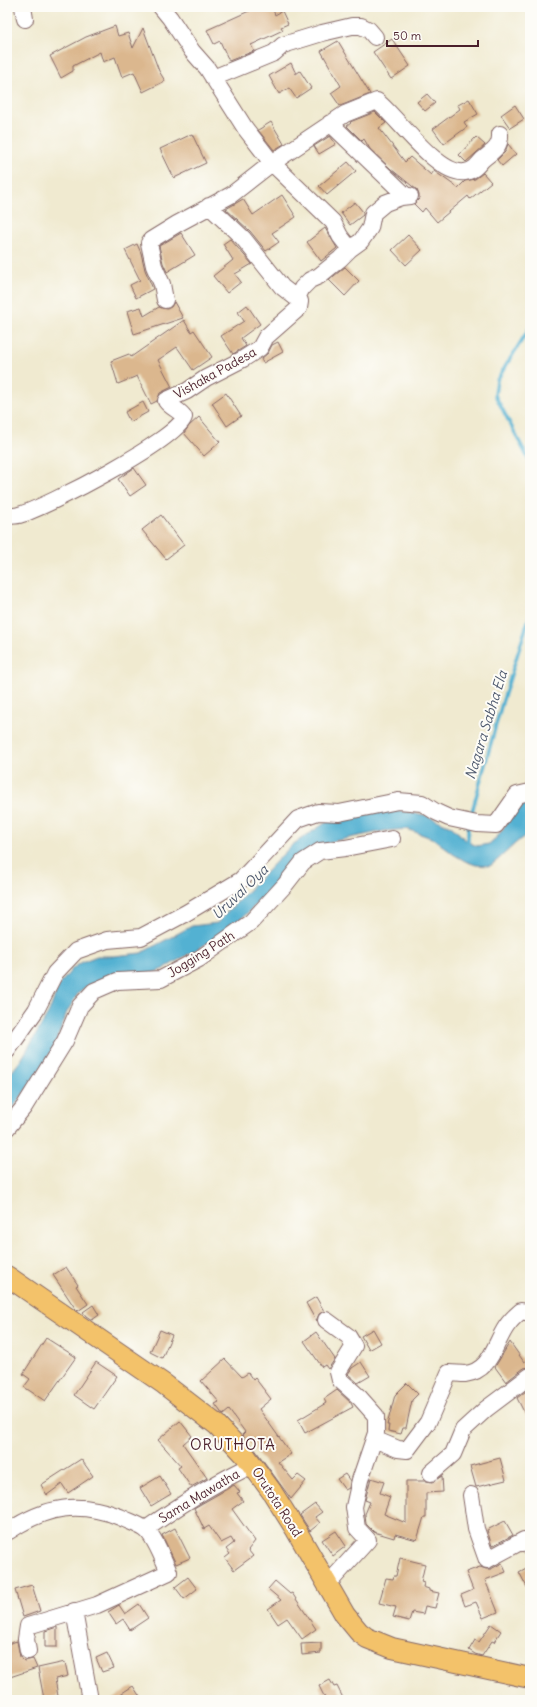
<svg xmlns="http://www.w3.org/2000/svg" width="537" height="1707" viewBox="0 0 537 1707" font-family="Delius,sans-serif">
  <rect width="100%" height="100%" fill="#fdfcf7"/>
  <filter id="ink" filterUnits="userSpaceOnUse"><feTurbulence type="fractalNoise" baseFrequency=".025" numOctaves="2"/><feDisplacementMap in="SourceGraphic" scale="8" xChannelSelector="R" yChannelSelector="G"/><feConvolveMatrix kernelMatrix="1 2 1 2 8 2 1 2 1" color-interpolation-filters="sRGB"/></filter>
  <filter id="wash" filterUnits="userSpaceOnUse"><feTurbulence type="fractalNoise" baseFrequency=".012" numOctaves="4" result="noise"/><feDisplacementMap in="SourceGraphic" scale="16" xChannelSelector="R" yChannelSelector="G"/><feGaussianBlur stdDeviation="0.9" result="paint"/><feColorMatrix in="noise" values="0 0 0 0 0 0 0 0 0 0 0 0 0 0 0 0 0 1.4 0 .05"/><feComposite in="paint" operator="in"/></filter>
  <g filter="url(#wash)">
    <rect width="100%" height="100%" fill="#f0ead0"/>
    <path fill="#53b1d2" stroke="#4e687e" d="M530,803V833C515,841 504,856 490,866L476,865L465,861L453,854L434,839L407,829L384,831L339,840L319,846L227,932L163,969L153,973L90,984L79,992L67,1012L55,1045L35,1078L7,1116V1078L21,1060L49,1012L59,985L73,968L84,961L97,956H114L141,953L192,926L217,923L292,845L328,821L392,809L425,815L451,826L468,842L477,846L489,844L497,837L513,814L522,805Z"/>
    <g fill="none" stroke-linecap="round" stroke-linejoin="round">
      <path stroke="#53b1d2" stroke-width="3.5" d="M530,327L497,380L495,395L530,462
        M470,819L502,703L530,615
        M468,827V842"/>
    </g>
    <g id="blocks">
      <path fill="#dbb78e" d="M258,7H272L275,15L282,11L288,24L281,27L283,30L251,45L254,51L229,61L220,41L214,44L207,30Z
        M115,26L118,36L128,33L133,48L143,28L159,71L165,81L143,92L134,72L122,77L115,57L103,62L100,52L73,66V71L61,78L50,56L86,37Z
        M392,39L410,66L391,79L373,52Z
        M338,41L370,94L340,106L331,93L341,86L321,51Z
        M291,63L296,74L300,71L311,88L296,98L289,88L279,94L269,76Z
        M427,94L435,103L425,111L417,102Z
        M469,99L478,114L464,122L467,127L444,144L433,129L460,109L458,105Z
        M515,105L524,119L510,128L501,115Z
        M375,112L386,123L379,128L405,162L410,157L431,175L434,171L458,188L465,181L475,179L483,173L491,182L470,199L468,196L437,222L425,208L422,212L414,204L419,199V195L417,190L391,169L370,149L364,139L362,141L347,126L351,123L350,122Z
        M271,122L284,144L274,150L258,130Z
        M192,134L206,163L174,178L160,149Z
        M330,136L336,144L319,154L314,146Z
        M476,137L485,145L466,162L459,155Z
        M508,144L516,154L502,166L497,160L505,152Z
        M348,162L356,171L327,195L319,186Z
        M282,195L296,217L272,233L279,242L266,251L250,231L226,209L243,199L253,215Z
        M355,202L363,212V215L350,225L341,213Z
        M325,228L337,248L321,261L307,242Z
        M181,233L195,255L167,272L163,263L159,246Z
        M408,235L422,250L406,265L392,250Z
        M230,239L252,264L235,274L241,282L227,293L213,276L233,260L223,244Z
        M137,244L141,253L145,270L153,289L136,298L130,285L140,280L125,250Z
        M345,267L359,281L345,296L329,280Z
        M174,302L183,318L134,334L127,311L141,307L144,316L159,307L167,309L171,307Z
        M247,305L260,324L241,338L246,346L233,354L221,336L244,321L238,312Z
        M184,320L191,332L194,330L212,357L193,370L177,347L158,360L172,387L160,393L157,401L151,404L137,376L118,384L111,361L129,354L131,357Z
        M278,342L283,352L263,363L261,359L268,353L272,345Z
        M226,393L241,416L227,426L212,403Z
        M143,402L148,412L130,422L125,412Z
        M199,417L220,442L204,456L184,433L189,426Z
        M134,468L146,485L130,496L118,479Z
        M161,515L184,545L166,559L142,530Z
        M66,1267L78,1285L76,1286L88,1304L78,1311L75,1308L53,1275Z
        M316,1297L324,1311L319,1314L316,1321L306,1303Z
        M93,1305L99,1315L92,1320L86,1316L83,1312Z
        M373,1329L381,1343L369,1350L361,1336Z
        M160,1330L172,1335L162,1358L150,1352Z
        M316,1332L335,1359L328,1369L325,1365L322,1367L304,1341Z
        M46,1338L76,1357L45,1401L24,1387L30,1379L23,1374Z
        M510,1342L524,1362L530,1358V1367L524,1368L506,1382L495,1367Z
        M225,1359L242,1377L248,1373L253,1380L255,1378L271,1399L259,1409L291,1454L278,1462L293,1480L298,1475L306,1481L291,1499L254,1448L242,1435L245,1432L229,1410L223,1415L215,1404L219,1402L201,1381Z
        M96,1362L117,1376L94,1409L74,1395Z
        M361,1362L370,1376L358,1383L348,1374L352,1368Z
        M407,1383L418,1394L412,1400L406,1428H403L401,1434L388,1431L389,1425H387L395,1395Z
        M530,1388V1424L517,1398Z
        M337,1390L351,1403L353,1407L305,1433L298,1420L326,1403L324,1399Z
        M180,1421L192,1436L183,1444L207,1478L191,1487L178,1468L181,1466L158,1440Z
        M500,1458L506,1480L476,1487L470,1466Z
        M81,1459L93,1476L68,1493L62,1484L47,1495L41,1485Z
        M345,1474L350,1481L349,1488L345,1490L337,1479Z
        M160,1476L171,1494L151,1506L140,1488Z
        M442,1476L443,1492L426,1493V1517H424L417,1540L395,1534L394,1538L374,1532L366,1524L365,1514L370,1502L365,1500L371,1478L384,1482L380,1493L390,1497L384,1514L406,1523V1481H426L432,1482Z
        M234,1485L240,1492L237,1493L243,1501L232,1509L255,1541L248,1550L253,1556L234,1570L225,1558L230,1554L226,1549L234,1543L231,1538L221,1543L209,1526L204,1529L194,1508Z
        M315,1504L322,1512L315,1517L320,1523L310,1531L300,1515Z
        M505,1521L513,1535L492,1546L487,1530Z
        M175,1528L190,1558L176,1564L162,1535Z
        M336,1531L346,1546L333,1556L322,1540Z
        M400,1558L425,1564L421,1582L424,1583L423,1587L429,1589V1591L439,1593L435,1608L425,1606L423,1614L412,1612L409,1621L393,1617L396,1607L379,1603L386,1578L393,1579L394,1576H396Z
        M502,1563L506,1572L485,1580L498,1612L483,1618L476,1602L465,1606L461,1595L473,1590L466,1572L480,1567L486,1569H491Z
        M530,1566V1593L519,1572Z
        M188,1577L197,1589L184,1599L175,1587Z
        M275,1581L290,1594L292,1593L316,1629L302,1639L287,1618L278,1624L268,1609L281,1600L268,1589Z
        M32,1585L40,1611L23,1617L15,1590Z
        M139,1604L148,1618L130,1630L123,1619L116,1624L108,1612L119,1605L125,1614Z
        M491,1624L501,1631L494,1642L492,1641L482,1656L475,1654L469,1650L475,1640L479,1642Z
        M57,1627V1647H45V1631Z
        M17,1641L20,1657L24,1661L33,1659L37,1668L7,1678V1644Z
        M321,1643V1653L302,1655L301,1644Z
        M107,1653L114,1668L102,1672L96,1658Z
        M65,1662L68,1676L55,1679L58,1696L44,1699L38,1668Z
        M330,1680L334,1687L337,1686L344,1700H326L319,1686Z
        M133,1686L140,1697L135,1700H111Z"/>
    </g>
  </g>
  <g filter="url(#ink)">
    <use href="#blocks" fill-opacity="0" stroke="#846665" stroke-width="1"/>
    <g fill="none" stroke-linecap="round" stroke-linejoin="round">
      <g stroke="#846665" stroke-width="18">
        <path id="minor" d="M23,7L25,19
          M161,7L170,18L192,51L207,68L245,128L272,163L231,195L177,224L151,240L149,243L154,266L162,284L165,300
          M213,78L274,53L283,45L322,33L352,26H361L369,30L375,37
          M330,123L406,196
          M209,206L243,238L282,287L300,301
          M350,249L340,236L333,222L272,163L345,114L377,101C397,117 438,176 465,172C473,171 477,166 482,160C491,152 501,148 500,134
          M7,516C11,516 16,516 19,515C45,508 179,439 184,417C180,410 171,408 166,401L167,400L187,391L206,378L243,359L260,348L266,337L299,308L300,302L298,296L302,288L310,280L319,276L340,259L350,249L361,241L370,228L373,213L385,203L401,197L410,196
          M7,1051L36,1010L55,973L76,951L107,940L141,937L186,913L241,880L298,819L318,812L339,813L398,801L422,803L436,812L449,818L477,824L496,825L517,795L530,792
          M7,1128L24,1107L65,1041L80,1006L94,991L117,981L161,979L199,959L251,922L285,885L303,862L320,851L345,848L392,839
          M326,1320L348,1336L354,1346L338,1372L340,1380L360,1398L376,1416V1433L360,1480L354,1507L357,1528L368,1540L328,1584
          M374,1439L398,1449L407,1450L428,1422L449,1373C454,1373 460,1374 465,1374C491,1371 494,1345 506,1327C510,1321 515,1316 521,1311L530,1313
          M431,1473L453,1454L463,1430L486,1409L530,1376
          M471,1495L476,1529L487,1560L524,1540L530,1547
          M146,1529C180,1505 215,1482 253,1465
          M9,1531C46,1506 79,1501 120,1517C128,1521 138,1524 145,1529C154,1535 164,1561 169,1572L97,1605L28,1626L26,1639L28,1651
          M74,1611L90,1700"/>
      </g>
      <g stroke="#846665" stroke-width="22">
        <path id="major" d="M7,1276L164,1384L217,1425L245,1455L272,1492L296,1530L345,1615L359,1632L367,1638L392,1648L530,1678"/>
      </g>
      <use href="#minor" stroke="#fff" stroke-width="16"/>
      <use href="#major" stroke="#f3c26a" stroke-width="20"/>
    </g>
  </g>
  <g text-anchor="middle" dominant-baseline="central" stroke-width="4" stroke-linejoin="round" paint-order="stroke">
    <g font-size="13" fill="#4a1f2b" stroke="#fdfcf7">
      <text transform="translate(215 373) rotate(-29)">Vishaka Padesa</text>
      <text transform="translate(201 954) rotate(-32)">Jogging Path</text>
      <text transform="translate(199 1496) rotate(-31)">Sama Mawatha</text>
      <text transform="translate(277 1502) rotate(57)">Orutota Road</text>
    </g>
    <g font-size="14" font-style="italic" fill="#4e596e" stroke="#fdfcf7">
      <text transform="translate(486 725) rotate(-73)">Nagara Sabha Ela</text>
      <text transform="translate(240 892) rotate(-44)">Uruval Oya</text>
    </g>
    <g font-size="15" letter-spacing="1" fill="#4a1f2b" stroke="#fdfcf7">
      <text x="233" y="1444">ORUTHOTA</text>
    </g>
  </g>
  <rect width="537" height="1707" fill="none" stroke="#fdfcf7" stroke-width="24"/>
  <path d="M387 40v6h91v-6" fill="none" stroke="#4a1f2b" stroke-width="2"/>
  <text x="393" y="40" font-size="12" fill="#4a1f2b" stroke="#fdfcf7" stroke-width="3" paint-order="stroke">50 m</text>
</svg>
